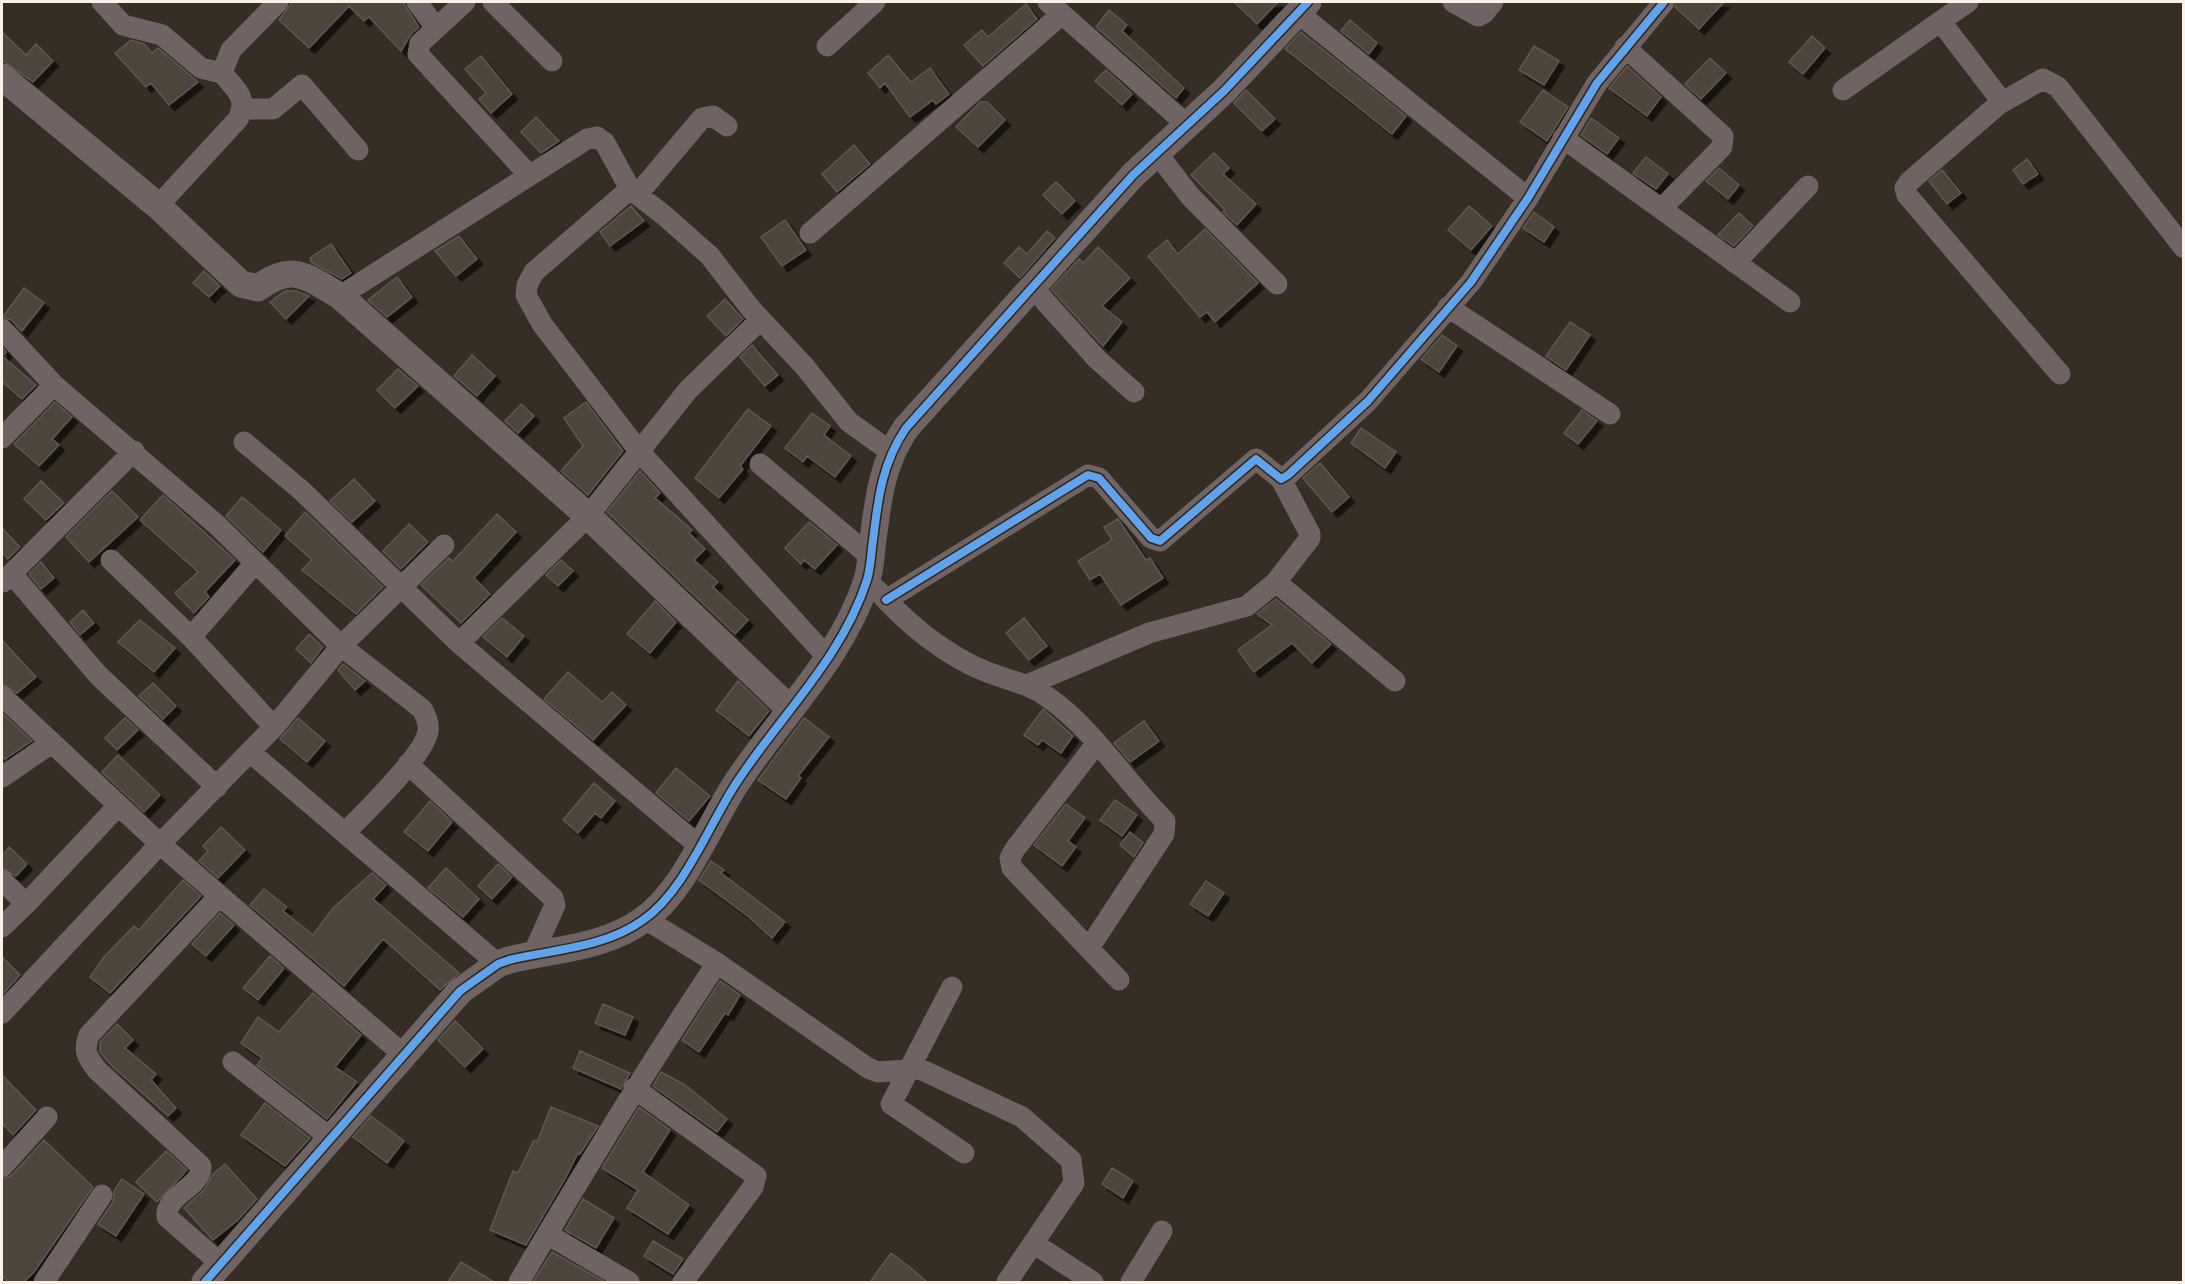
<svg xmlns="http://www.w3.org/2000/svg" width="2185" height="1284" viewBox="0 0 2185 1284" font-family="'PT Sans Narrow',sans-serif">
  <defs>
    <filter id="shadow"><feDropShadow dx="5.5" dy="5.5" stdDeviation="0" flood-color="#0009"/></filter>
  </defs>
  <rect width="100%" height="100%" fill="#362d25"/>
  <path fill="#4e443b" stroke="#5f5750" stroke-width="1.5" filter="url(#shadow)" d="M292,2H403L419,27L411,34L401,51L369,17L364,21L349,6L309,48L279,20Z
    M1234,2H1278L1257,24Z
    M1676,2H1724L1699,29L1675,7Z
    M1026,4L1037,19L983,66L964,45L982,30L988,37Z
    M1109,10L1127,25L1122,31L1184,88L1176,98L1096,27Z
    M1350,20L1377,43L1369,54L1341,31Z
    M2,32L26,55L36,44L53,61L33,82L2,60Z
    M1301,32L1406,116L1392,134L1285,49Z
    M1812,36L1825,48L1803,74L1789,62Z
    M131,40L144,44L152,53L158,48L198,82L169,105L151,83L146,87L115,53Z
    M1534,46L1559,61L1544,85L1519,70Z
    M888,55L911,82L930,68L949,94L936,104L933,100L910,117L885,83L880,88L868,73Z
    M481,56L512,94L491,113L479,99L486,93L465,69Z
    M1710,58L1726,73L1701,99L1685,84Z
    M1627,66L1661,97L1647,116L1609,88Z
    M1106,70L1132,94L1122,105L1095,81Z
    M1246,90L1275,119L1262,131L1234,103Z
    M1543,90L1568,107L1547,141L1520,122Z
    M980,102H987L1005,120L978,147L956,127Z
    M536,117L559,141L541,153L521,132Z
    M1591,118L1619,138L1607,154L1581,135Z
    M854,145L870,164L837,192L822,174Z
    M1214,153L1229,168L1223,174L1256,204L1237,225L1223,212L1225,210L1191,175Z
    M1646,157L1668,174L1656,189L1633,173Z
    M2027,159L2038,174L2023,184L2013,170Z
    M1719,168L1739,185L1728,199L1706,181Z
    M1942,170L1961,193L1947,204L1929,181Z
    M1056,182L1075,201L1062,214L1043,195Z
    M631,206L644,221L610,246L600,232Z
    M1469,206L1492,226L1471,250L1448,230Z
    M1534,212L1554,227L1544,242L1523,228Z
    M1739,213L1753,226L1734,246L1718,235Z
    M785,220L806,250L782,266L761,237Z
    M1205,229L1258,283L1215,322L1207,312L1200,317L1148,256L1167,240L1178,254Z
    M1047,231L1055,238L1020,278L1004,263L1019,247L1027,254Z
    M459,236L477,259L456,276L435,251Z
    M331,244L351,273L342,279L312,263L310,258Z
    M1098,247L1130,278L1102,306L1122,322L1103,346L1051,289L1079,259L1083,263Z
    M204,271L220,286L209,297L193,283Z
    M397,277L412,297L387,317L368,300Z
    M24,288L44,303L22,331L11,320L3,317Z
    M285,291H296L309,296L286,319L270,302Z
    M725,299L743,319L726,336L707,316Z
    M1570,322L1590,335L1566,370L1546,356Z
    M1442,335L1457,346L1439,372L1421,359Z
    M752,345L778,375L765,386L740,357Z
    M2,347L6,352L2,356L36,385L22,399L2,382Z
    M472,355L495,376L477,396L454,376Z
    M398,369L418,386L395,408L377,390Z
    M55,402L72,417L52,439L59,445L39,466L14,444Z
    M586,402L623,451L588,495L561,471L583,446L564,418Z
    M521,404L534,416L518,433L505,421Z
    M748,409L771,426L740,466L743,469L719,498L695,478Z
    M1582,410L1597,421L1578,444L1564,433Z
    M812,413L830,426L824,435L851,456L835,477L807,456L803,462L785,448Z
    M1361,428L1396,452L1385,468L1351,443Z
    M1320,463L1349,497L1332,512L1303,478Z
    M640,471L660,493L655,498L692,530L689,533L705,549L694,560L718,582L713,587L748,620L735,634L607,512Z
    M354,479L375,501L352,522L330,501Z
    M41,481L64,503L46,520L24,499Z
    M112,491L138,517L89,562L66,537Z
    M163,495L235,560L205,592L209,597L194,613L175,593L198,572L140,520Z
    M242,497L281,530L263,552L226,516Z
    M305,512L383,587L356,614L302,570L312,560L285,536Z
    M497,514L516,532L474,578L490,594L461,623L421,585L449,558L453,561Z
    M1118,519L1146,560L1150,558L1163,578L1121,605L1100,574L1090,580L1078,561L1112,540L1104,527Z
    M809,522L837,545L815,569L804,560L801,564L785,548Z
    M409,524L428,542L401,569L383,551Z
    M2,528L20,547L8,559L2,552Z
    M561,560L573,571L558,586L546,575Z
    M41,562L54,578L41,589L29,574Z
    M1276,599L1331,644L1312,663L1292,643L1254,672L1238,650L1272,625L1257,614Z
    M655,601L676,622L650,653L627,634Z
    M83,610L94,623L80,635L70,622Z
    M502,618L524,636L507,657L483,637Z
    M1024,618L1047,646L1029,660L1006,633Z
    M140,620L175,648L154,672L118,642Z
    M309,634L323,647L311,663L296,649Z
    M2,640L36,677L17,693L2,684Z
    M343,664L365,681L355,690L338,670Z
    M568,672L602,702L612,692L626,705L593,740L544,699Z
    M738,681L769,711L749,736L716,710Z
    M153,683L176,706L163,719L139,696Z
    M1043,709L1073,736L1061,753L1042,740L1038,745L1024,735Z
    M2,713L32,741L5,759L2,756Z
    M125,718L138,730L117,750L105,738Z
    M298,718L325,741L307,762L280,739Z
    M804,718L829,737L798,776L801,778L786,799L758,780Z
    M1144,721L1159,741L1130,762L1114,743Z
    M118,755L160,795L144,812L102,772Z
    M676,768L710,796L689,821L656,793Z
    M594,783L615,801L601,818L595,813L578,833L563,820Z
    M1115,800L1137,815L1122,836L1100,820Z
    M430,801L452,822L428,851L404,832Z
    M1066,804L1085,818L1068,841L1076,847L1062,866L1034,845Z
    M221,827L245,850L218,878L199,861L208,851L203,846Z
    M1130,832L1143,843L1134,857L1120,845Z
    M9,847L27,864L16,876L2,868V856Z
    M711,861L724,870L721,873L785,922L772,938L749,917L699,880Z
    M498,864L512,877L492,899L478,886Z
    M446,868L479,899L463,917L428,888Z
    M372,873L386,885L373,899L459,973L440,990L383,939L344,986L250,905L264,889L287,907L283,911L313,935L333,908Z
    M183,880L201,896L110,993L90,977L104,957L134,926L139,930Z
    M1206,881L1224,893L1208,916L1190,904Z
    M220,913L234,925L206,956L192,944Z
    M270,956L284,968L258,1000L243,988Z
    M2,957L20,975L2,995Z
    M720,981L740,995L728,1015L725,1013L699,1052L682,1040Z
    M313,993L361,1035L335,1067L357,1082L327,1119L257,1065L262,1058L241,1043L258,1017L279,1032Z
    M603,1004L633,1017L625,1035L595,1023Z
    M455,1021L483,1049L465,1067L438,1040Z
    M117,1024L133,1040L125,1048L156,1074L151,1080L176,1108L168,1116L113,1067L100,1052V1042Z
    M580,1051L630,1073L621,1089L573,1068Z
    M661,1072L685,1085L727,1119L717,1132L653,1086Z
    M2,1075L36,1110L13,1135L2,1123Z
    M265,1103L310,1138L285,1166L241,1135Z
    M551,1107L598,1126L580,1154L578,1153L565,1179L526,1245L490,1230L513,1171L518,1173L534,1140L537,1142Z
    M639,1107L670,1130L643,1172L689,1205L668,1234L627,1208L638,1190L602,1168Z
    M371,1116L404,1141L387,1163L353,1137Z
    M44,1140L93,1187L34,1272L24,1282H9L2,1276V1179L11,1176Z
    M166,1151L187,1170L157,1202L136,1182Z
    M225,1164L257,1199L238,1220L213,1240L184,1208L205,1189L213,1174Z
    M1112,1168L1133,1181L1123,1198L1102,1184Z
    M122,1179L144,1194L116,1236L98,1224L113,1202L114,1191Z
    M583,1199L614,1218L596,1248L565,1230Z
    M653,1241L683,1259L673,1274L644,1256Z
    M552,1252L605,1282H533Z
    M891,1253L912,1269L927,1282H870Z
    M461,1262L494,1282H448Z"/>
  <g fill="none" stroke-linecap="round" stroke-linejoin="round">
    <path stroke="#706364" stroke-width="21" d="M102,2L123,25L162,35L201,68L222,73
      M417,2L436,28
      M465,2L420,43L418,54L529,175
      M493,2L552,61
      M1453,2L1478,16L1484,13L1493,2
      M1298,13L1528,198
      M1062,14L1186,124
      M1941,22L2000,99L1999,104L1909,182L1905,188L1907,195L2060,374
      M827,46L875,2
      M1625,47L1723,136L1722,147L1662,208
      M1843,90L1968,2
      M1999,104L2043,79L2058,87L2184,248
      M243,109H273L302,85L358,150
      M1563,138L1790,302
      M1156,152L1190,196L1277,284
      M630,189L534,272L527,285L526,295L542,324L639,451L829,659
      M637,195L702,118L713,116L727,126
      M158,206L238,119C249,98 235,89 222,73L231,50L278,2
      M810,233L1062,14L1048,2
      M1735,263L1808,186
      M1033,288L1097,359L1134,392
      M340,296L587,139L597,137L605,143L630,189L665,216L710,256L751,309L805,367L849,422L891,452
      M1448,307L1610,414
      M2,329L54,385L217,525L341,646L274,727L160,844L405,1056
      M2,438L54,385
      M244,442L301,490L459,643L699,846
      M760,464L871,557
      M1281,479L1310,534V538L1276,582L1395,681
      M111,560L191,637L274,727
      M12,574L98,675L217,787
      M3,582L134,451
      M877,590C906,623 946,656 987,672C1008,680 1030,684 1049,698C1094,730 1126,782 1165,821L1164,834L1089,948
      M886,600L1088,475L1099,478L1151,538L1160,541L1256,459L1281,479L1288,475L1368,401L1471,282L1528,198L1597,83L1664,2
      M191,637L255,563
      M459,643L588,516L688,390L760,320
      M1027,685L1149,633L1247,606L1276,582
      M2,696L160,844L2,1013
      M1097,743L1015,849L1010,858L1012,868L1119,980
      M250,752L498,964
      M408,764L553,898L555,905L533,954
      M2,777L50,744
      M345,833C364,813 425,755 428,731C429,722 426,716 422,709L341,646L444,545
      M2,880L26,904L2,927
      M219,896L89,1035C83,1051 87,1057 97,1070L201,1166C203,1187 164,1195 167,1217L220,1263
      M26,904L118,806
      M645,919L717,963L868,1068L878,1072L920,1069L1022,1117L1071,1160L1074,1183L1007,1282
      M952,987L891,1104L964,1153
      M233,1062L332,1139
      M634,1088L756,1176L753,1187L683,1282
      M2,1167L47,1117
      M547,1234L629,1282
      M1033,1243L1093,1282
      M44,1282L102,1195
      M519,1282C582,1174 647,1068 717,963
      M1131,1282L1162,1231"/>
    <path stroke="#706364" stroke-width="27" d="M2,77L158,206L241,284L258,288C293,262 307,277 340,296L588,516L790,709
      M205,1282L460,991L498,964L509,960C555,949 604,948 643,920C685,891 709,824 737,782C781,715 842,658 867,580C871,567 871,553 873,540C878,499 882,463 906,428L1133,175L1224,91L1308,2"/>
    <g stroke="#332314" stroke-width="11">
      <path id="cycleway" d="M886,600L1088,475L1099,478L1151,538L1160,541L1256,459L1281,479L1288,475L1368,401L1471,282L1528,198L1597,83L1664,2
        M205,1282L460,991L498,964L509,960C555,949 604,948 643,920C685,891 709,824 737,782C781,715 842,658 867,580C871,567 871,553 873,540C878,499 882,463 906,428L1133,175L1224,91L1308,2"/>
    </g>
    <use href="#cycleway" stroke="#60a3ed" stroke-width="8"/>
  </g>
  <rect width="2185" height="1284" fill="none" stroke="#fcf1e7" stroke-width="6"/>
</svg>
